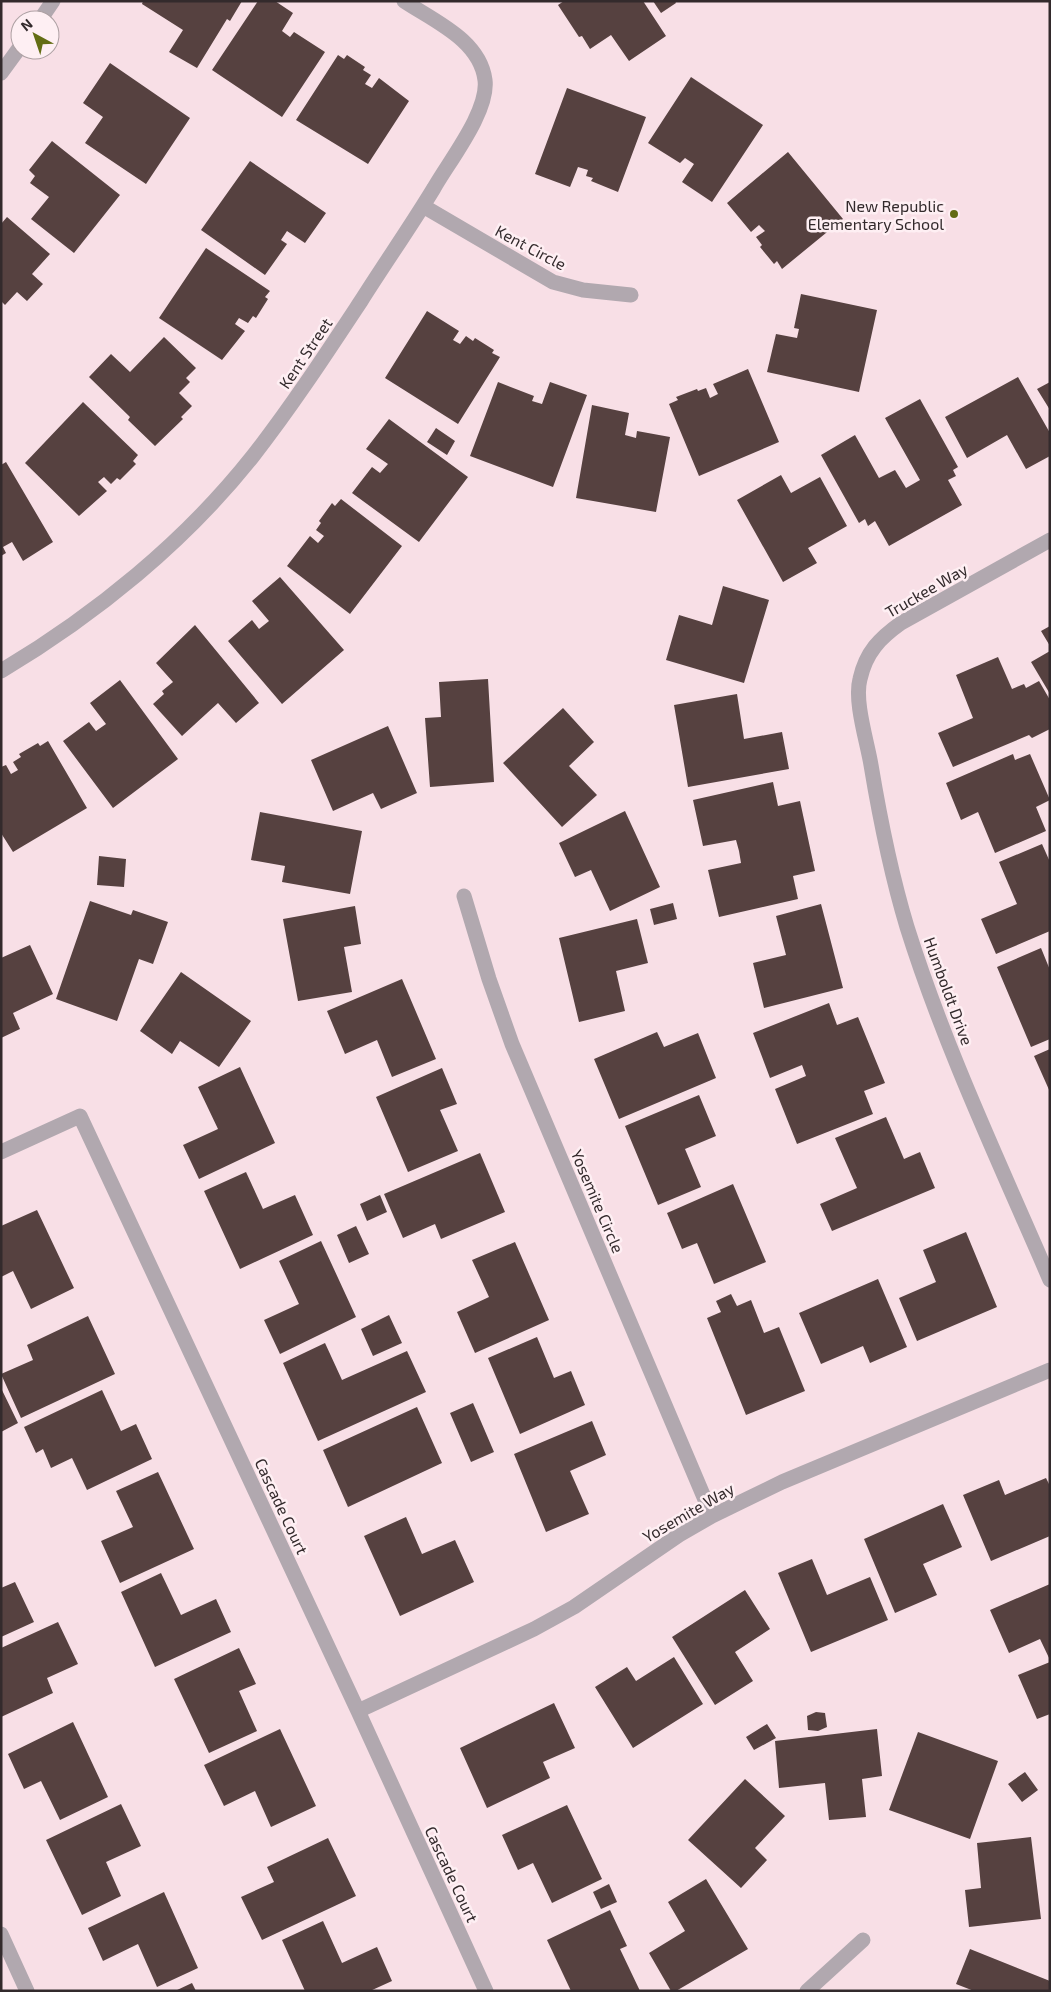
<svg xmlns="http://www.w3.org/2000/svg" width="1051" height="1992" viewBox="0 0 1051 1992" font-family="'Exo 2',sans-serif">
  <rect width="100%" height="100%" fill="#f8dfe6"/>
  <path fill="#564140" d="M143,1H242L230,21L227,19L197,68L169,52L183,30L142,4Z
    M258,1H275L293,13L282,31L290,37L294,32L325,52L282,117L212,70Z
    M564,1H643L666,36L629,61L611,35L590,49L582,36L579,37L558,5Z
    M653,1H675L676,3L661,13Z
    M338,55L344,59L347,55L365,67L363,70L371,75L365,84L372,88L379,78L409,101L368,164L296,120Z
    M110,63L190,118L146,184L85,143L103,117L83,103Z
    M691,77L763,125L712,202L682,182L694,164L685,158L680,163L648,143Z
    M567,88L646,117L618,192L591,181L593,178L586,176L588,170L578,167L570,187L535,174Z
    M52,141L120,195L74,253L31,219L49,197L30,183L35,176L29,170Z
    M788,152L843,219L782,269L777,261L774,264L760,247L762,245L756,237L765,231L759,225L751,232L727,203Z
    M250,161L326,213L305,243L287,231L281,240L287,244L265,275L201,230Z
    M7,217L50,254L32,274L43,284L27,301L17,292L5,305L1,301V224Z
    M206,248L270,291L265,297L268,299L256,318L253,316L248,323L239,318L235,324L245,331L222,360L159,318Z
    M801,294L877,310L859,392L767,372L776,334L797,338L799,329L794,328Z
    M427,311L459,331L453,340L460,344L466,336L473,341L475,338L494,350L492,353L500,357L458,424L385,378Z
    M164,337L196,368L186,378L190,382L179,393L192,406L181,417L183,419L155,446L128,420L130,417L89,377L111,354L130,372Z
    M748,369L779,442L699,476L669,404L678,400L676,397L697,389L698,391L706,388L710,398L718,394L713,384Z
    M1018,377L1050,433V456L1026,469L1007,435L967,458L945,417Z
    M498,382L534,396L532,401L542,404L550,382L587,395L553,487L470,456Z
    M1050,382V410L1037,389Z
    M920,399L958,467L953,470L956,476L948,480L962,505L889,546L875,521L868,526L865,519L859,523L821,455L855,435L879,478L895,470L906,488L920,480L885,418Z
    M83,402L138,455L133,461L136,464L120,480L117,478L111,484L104,477L98,482L107,491L79,516L25,463Z
    M592,405L629,413L625,435L636,438L637,431L670,437L656,512L576,498Z
    M389,419L468,477L419,542L352,493L372,467L380,473L388,464L366,449Z
    M436,428L455,441L447,455L427,442Z
    M6,462L53,542L23,561L12,542L3,547L6,553L1,556V465Z
    M781,475L791,493L820,477L847,526L808,548L817,563L783,582L737,500Z
    M341,499L402,546L350,614L287,566L310,536L318,543L324,536L316,530L321,523L319,521L332,503L335,506Z
    M280,577L344,650L282,704L228,641L252,620L259,629L269,621L252,601Z
    M723,586L769,600L744,683L666,660L679,615L712,625Z
    M195,625L259,703L236,723L218,703L182,736L153,704L164,694L162,691L173,682L156,663Z
    M1050,626V646L1041,631Z
    M1050,651V694L1031,662Z
    M998,657L1012,689L1024,684L1026,688L1039,681L1050,700V729L1032,738L1029,735L953,767L938,733L973,718L956,675Z
    M488,679L494,782L430,787L425,718L441,717L439,682Z
    M120,680L178,759L113,808L63,741L89,722L96,731L106,724L90,703Z
    M737,694L744,739L782,732L789,769L688,787L674,705Z
    M563,708L594,742L569,766L597,795L562,827L503,763Z
    M388,726L417,793L381,809L373,793L333,811L311,760Z
    M48,741L87,808L13,852L1,833V767L6,765L11,774L18,770L13,762L21,757L19,754L38,743L40,746Z
    M1013,754L1015,760L1030,754L1050,800L1036,807L1046,831L995,853L978,812L961,820L946,783Z
    M773,782L778,806L800,801L815,871L793,876L798,899L719,917L708,870L741,863L739,851L736,840L703,846L693,800Z
    M625,811L660,887L610,911L591,870L575,877L559,843Z
    M260,812L362,831L350,894L282,882L285,866L251,860Z
    M1042,844L1050,862V931L996,954L981,919L1017,904L999,862Z
    M99,856L126,859L124,887L97,885Z
    M90,901L131,915L133,910L168,922L153,964L139,959L117,1021L56,999Z
    M673,903L677,919L654,925L650,909Z
    M821,904L843,988L764,1008L753,963L786,955L776,916Z
    M355,906L361,944L344,947L352,992L298,1001L283,919Z
    M637,919L648,963L616,971L625,1011L579,1022L559,938Z
    M30,945L53,994L13,1013L20,1029L1,1038V958Z
    M1041,948L1050,970V1039L1031,1047L997,967Z
    M181,972L251,1021L219,1067L180,1041L172,1054L140,1031Z
    M402,979L436,1059L392,1077L377,1040L345,1054L327,1011Z
    M829,1003L837,1025L858,1017L885,1083L864,1091L873,1114L797,1144L775,1089L806,1076L802,1065L770,1078L753,1033Z
    M657,1032L664,1047L698,1033L716,1078L619,1119L594,1059Z
    M1050,1049V1092L1034,1056Z
    M240,1067L275,1143L199,1179L183,1145L218,1129L198,1087Z
    M442,1068L457,1104L440,1110L458,1151L408,1172L376,1097Z
    M699,1095L716,1136L685,1149L701,1187L658,1205L625,1126Z
    M886,1117L904,1159L920,1152L935,1188L832,1231L820,1204L857,1188L835,1138Z
    M480,1153L505,1212L441,1239L435,1224L403,1238L384,1194Z
    M246,1172L263,1209L295,1195L313,1235L240,1269L204,1191Z
    M733,1184L766,1262L714,1284L697,1243L682,1249L667,1213Z
    M380,1195L387,1212L367,1221L360,1204Z
    M37,1210L74,1288L31,1309L13,1271L1,1277V1226Z
    M356,1226L369,1254L349,1263L337,1235Z
    M966,1232L997,1307L917,1341L899,1298L936,1282L923,1250Z
    M321,1241L356,1317L280,1354L264,1320L299,1304L279,1261Z
    M515,1242L549,1320L475,1353L457,1312L489,1297L472,1260Z
    M878,1279L907,1347L870,1363L863,1346L821,1364L799,1313Z
    M731,1294L737,1306L751,1300L764,1333L779,1327L805,1391L746,1415L707,1318L721,1312L716,1301Z
    M389,1315L402,1343L373,1356L361,1329Z
    M88,1316L115,1374L21,1418L1,1374L33,1360L27,1345Z
    M537,1337L554,1378L571,1371L585,1405L520,1434L488,1358Z
    M325,1343L342,1380L407,1351L426,1392L318,1441L283,1363Z
    M1,1388L18,1423L1,1432Z
    M102,1390L121,1431L136,1424L152,1459L87,1490L72,1458L51,1468L43,1449L36,1453L24,1427Z
    M473,1403L494,1452L471,1462L450,1413Z
    M417,1407L442,1463L348,1507L323,1450Z
    M592,1421L606,1455L570,1471L589,1514L546,1532L514,1454Z
    M158,1472L194,1549L120,1583L101,1541L133,1527L116,1491Z
    M1046,1478L1050,1486V1536L991,1561L963,1495L999,1480L1005,1495Z
    M943,1504L962,1547L923,1564L937,1595L895,1613L864,1539Z
    M406,1517L422,1554L455,1540L474,1582L400,1616L364,1536Z
    M812,1559L827,1595L870,1577L888,1620L811,1652L778,1573Z
    M161,1573L181,1615L216,1599L231,1632L155,1667L121,1592Z
    M15,1582L34,1622L1,1637V1588Z
    M1050,1584V1660L1040,1639L1009,1653L990,1610Z
    M745,1590L770,1629L735,1652L753,1681L715,1705L672,1637Z
    M58,1622L78,1664L47,1678L53,1693L1,1717V1648Z
    M239,1648L256,1684L239,1691L257,1731L209,1753L174,1679Z
    M674,1657L703,1704L633,1748L595,1687L627,1667L636,1681Z
    M1050,1662V1714L1037,1719L1018,1675Z
    M554,1703L575,1748L543,1762L550,1778L487,1808L460,1748Z
    M816,1712L825,1713L827,1727L818,1731L808,1730L807,1716Z
    M73,1722L108,1797L60,1820L41,1781L24,1789L8,1754Z
    M767,1724L776,1738L754,1750L746,1737Z
    M280,1729L316,1806L271,1827L255,1791L224,1806L204,1765Z
    M877,1729L882,1776L862,1779L866,1817L829,1820L825,1783L779,1788L775,1741Z
    M918,1732L998,1761L970,1839L889,1810Z
    M1025,1772L1038,1790L1022,1802L1008,1784Z
    M745,1779L785,1816L755,1848L767,1860L741,1888L688,1840Z
    M121,1804L141,1846L106,1862L121,1896L82,1915L46,1840Z
    M567,1805L602,1879L552,1903L533,1863L518,1870L502,1835Z
    M1031,1837L1041,1919L969,1927L965,1890L981,1888L977,1843Z
    M328,1838L356,1896L262,1940L241,1897L274,1882L267,1867Z
    M706,1879L748,1949L676,1991H671L649,1953L685,1931L668,1902Z
    M609,1884L617,1902L601,1909L593,1892Z
    M164,1892L198,1968L157,1987L138,1944L103,1961L88,1928Z
    M610,1910L627,1946L620,1949L640,1991H571L547,1940Z
    M323,1921L342,1963L377,1947L392,1981L370,1991H305L282,1940Z
    M970,1949L1050,1981V1991H974L956,1984Z
    M192,1983L196,1991H175Z"/>
  <g fill="none" stroke-linecap="round" stroke-linejoin="round">
    <path stroke="#b1a8af" stroke-width="15" d="M40,20L53,1
      M1,73L20,47
      M423,206L553,282L583,290L631,295
      M1050,540L901,623C880,638 866,652 860,679C854,701 867,741 871,765C880,819 891,874 907,927C945,1048 1000,1164 1050,1280
      M1,671C95,615 185,542 253,456C292,406 326,354 361,301C385,263 411,226 434,188C450,160 489,111 485,80C480,40 434,21 404,1
      M464,896L489,979L512,1044L712,1516
      M1,1152L80,1116L358,1711L486,1991
      M358,1711L534,1629L574,1607L679,1535L712,1516L782,1482L1050,1370
      M1,1934L27,1991
      M807,1991L863,1940"/>
  </g>
  <circle fill="#636d14" stroke="#feeff3" stroke-width="2" cx="954" cy="214" r="5"/>
  <g text-anchor="middle" dominant-baseline="central" stroke-width="5" stroke-linejoin="round" paint-order="stroke">
    <g font-size="16" fill="#332a2c" stroke="#feeff3" text-anchor="end">
      <text x="944" y="205">New Republic<tspan x="944" dy="18">Elementary School</tspan></text>
    </g>
    <g font-size="16" fill="#332a2c" stroke="#feeff3">
      <text transform="translate(531 247) rotate(28)">Kent Circle</text>
      <text transform="translate(305 353) rotate(-56)">Kent Street</text>
      <text transform="translate(926 590) rotate(-30)">Truckee Way</text>
      <text transform="translate(949 991) rotate(70)">Humboldt Drive</text>
      <text transform="translate(598 1201) rotate(67)">Yosemite Circle</text>
      <text transform="translate(282 1506) rotate(65)">Cascade Court</text>
      <text transform="translate(688 1512) rotate(-30)">Yosemite Way</text>
      <text transform="translate(452 1874) rotate(65)">Cascade Court</text>
    </g>
  </g>
  <rect width="1051" height="1992" fill="none" stroke="#332a2c" stroke-width="5"/>
  <g transform="translate(35 35) rotate(320)"><circle r="24" fill="#feeff3" stroke="#ada0a3"/>
  <path d="M0-4L9 19L0 12L-9 19Z" fill="#636d14"/>
  <text y="-8" font-size="14" font-weight="bold" text-anchor="middle" fill="#332a2c">N</text>
  </g>
</svg>
